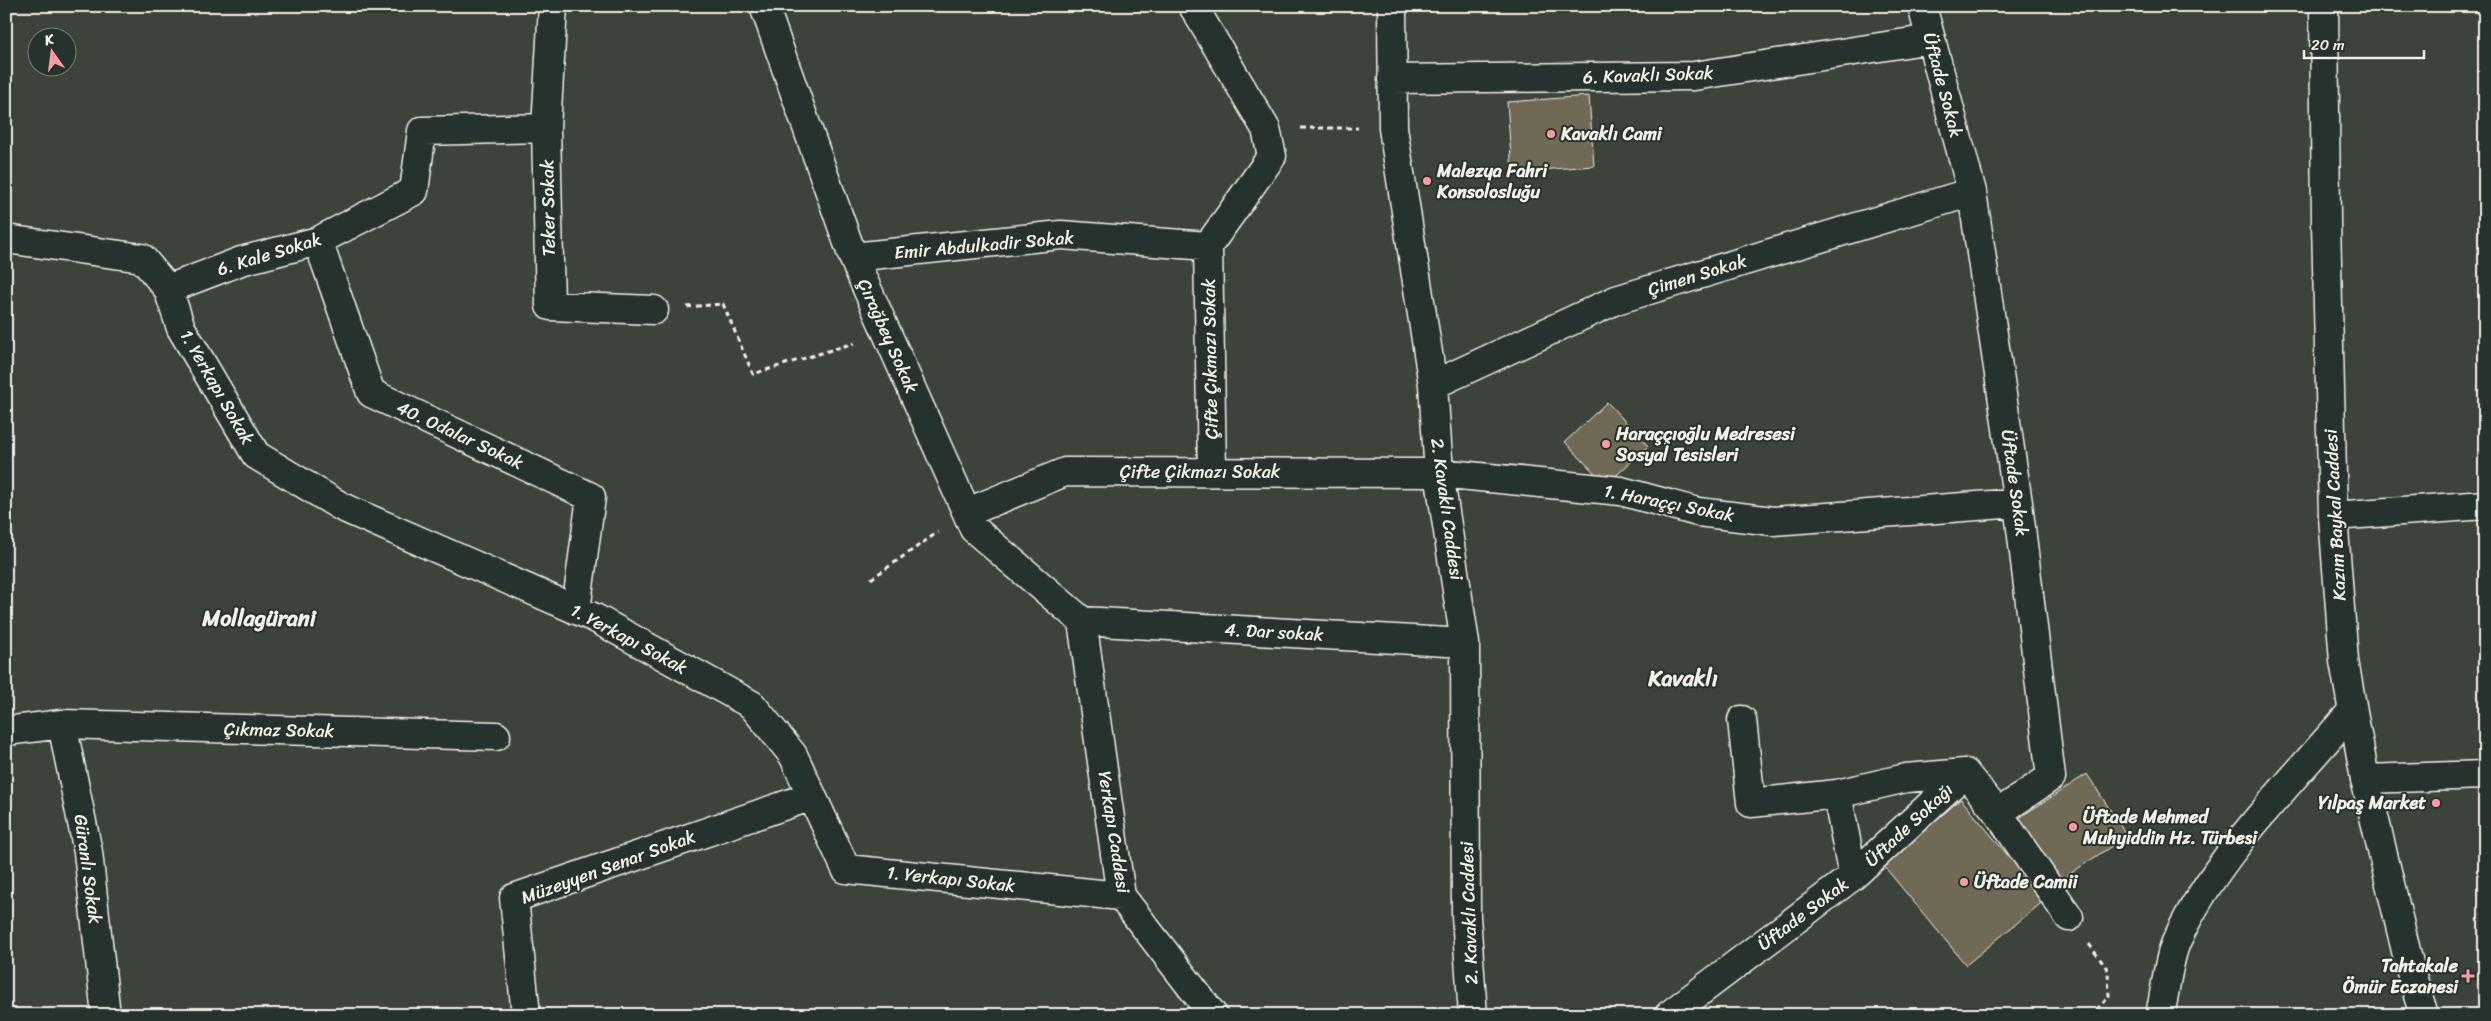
<svg xmlns="http://www.w3.org/2000/svg" width="2491" height="1021" viewBox="0 0 2491 1021" font-family="Sriracha,sans-serif">
  <rect width="100%" height="100%" fill="#3c433a"/>
  <filter id="ink" filterUnits="userSpaceOnUse"><feTurbulence type="fractalNoise" baseFrequency=".02" numOctaves="2"/><feDisplacementMap in="SourceGraphic" scale="10" xChannelSelector="R" yChannelSelector="G"/><feConvolveMatrix kernelMatrix="1 2 1 2 8 2 1 2 1" color-interpolation-filters="sRGB"/></filter>
  <g filter="url(#ink)">
    <path fill="#6f6957" stroke="#f4f1e8" d="M1589,96L1594,166L1512,172L1507,102Z
      M1607,402L1648,446L1606,485L1565,442Z
      M2087,774L2127,836L2059,881L2019,818Z
      M1961,799L2045,900L1966,965L1883,865Z"/>
    <g fill="none" stroke-linecap="round" stroke-linejoin="round">
      <g stroke="#f4f1e8" stroke-width="31">
        <path id="minor" d="M553,6L546,128L550,306L654,310
          M764,6L853,257L974,529L1082,621
          M1392,6L1393,128L1433,385L1439,473L1465,643L1466,916L1473,1015
          M1922,6L1972,192L2018,503L2051,777L1998,813L2069,917
          M1392,79L1694,76L1931,39
          M6,239L142,258L168,289L181,328L256,455L342,507L595,618L752,705L793,755L846,869L1121,896
          M318,241L371,393L591,497L576,610
          M1208,246L1212,472
          M853,257L1061,235L1208,246L1272,156L1266,129L1193,6
          M168,289L241,261L318,241L414,191L422,131L546,128
          M1433,385L1616,300L1972,192
          M968,512L1065,472L1439,473L1621,491L1698,512L1773,521L2018,503
          M2333,516L2485,505
          M1082,621L1121,896L1213,1015
          M1082,621L1465,643
          M62,724L88,852L106,1015
          M6,731L62,724L496,736
          M2365,779L2485,775
          M1837,794L1906,778L1965,773
          M1853,876L1965,773L1998,813
          M526,1015L514,898L812,796
          M1669,1015L1853,876L1837,794L1751,803L1742,720
          M2160,1015C2165,994 2168,959 2177,940C2214,858 2293,780 2352,711"/>
      </g>
      <g stroke="#f4f1e8" stroke-width="31">
        <path id="major" d="M2324,6L2326,222L2333,516L2344,661L2365,779L2412,976L2424,1015"/>
      </g>
      <path stroke="#f4f1e8" stroke-width="3" stroke-dasharray="5 4" stroke-linecap="butt" d="M1301,128H1358
        M687,307L723,304L753,374L854,343
        M871,579L938,532
        M2089,944L2108,970L2109,997L2091,1015"/>
      <use href="#minor" stroke="#26332d" stroke-width="28"/>
      <use href="#major" stroke="#26332d" stroke-width="28"/>
    </g>
  </g>
  <g fill="#ff9aa2" stroke="#26332d" stroke-width="2">
    <circle cx="1551" cy="134" r="5"/>
    <circle cx="1427" cy="181" r="5"/>
    <circle cx="1606" cy="444" r="5"/>
    <circle cx="2436" cy="803" r="5"/>
    <circle cx="2073" cy="827" r="5"/>
    <circle cx="1964" cy="882" r="5"/>
    <path d="M2465.5 968.5h5v5h5v5h-5v5h-5v-5h-5v-5h5z"/>
  </g>
  <g text-anchor="middle" dominant-baseline="central" stroke-width="4" stroke-linejoin="round" paint-order="stroke">
    <g font-size="18" fill="#f4f1e8" stroke="#26332d">
      <text transform="translate(1648 75) rotate(-2)">6. Kavaklı Sokak</text>
      <text transform="translate(1943 85) rotate(75)">Üftade Sokak</text>
      <text transform="translate(548 208) rotate(-91)">Teker Sokak</text>
      <text transform="translate(984 245) rotate(-5)">Emir Abdulkadir Sokak</text>
      <text transform="translate(269 254) rotate(-17)">6. Kale Sokak</text>
      <text transform="translate(1697 275) rotate(-17)">Çimen Sokak</text>
      <text transform="translate(888 336) rotate(66)">Çırağbey Sokak</text>
      <text transform="translate(1210 359) rotate(-91)">Çifte Çıkmazı Sokak</text>
      <text transform="translate(217 387) rotate(60)">1. Yerkapı Sokak</text>
      <text transform="translate(460 435) rotate(25)">40. Odalar Sokak</text>
      <text x="1200" y="472">Çifte Çikmazı Sokak</text>
      <text transform="translate(2015 483) rotate(82)">Üftade Sokak</text>
      <text transform="translate(1669 503) rotate(11)">1. Haraççı Sokak</text>
      <text transform="translate(1447 509) rotate(82)">2. Kavaklı Caddesi</text>
      <text transform="translate(2335 515) rotate(-93)">Kazım Baykal Caddesi</text>
      <text transform="translate(1274 632) rotate(3)">4. Dar sokak</text>
      <text transform="translate(629 639) rotate(28)">1. Yerkapı Sokak</text>
      <text transform="translate(279 730) rotate(1)">Çıkmaz Sokak</text>
      <text transform="translate(1909 825) rotate(-43)">Üftade Sokağı</text>
      <text transform="translate(1114 832) rotate(81)">Yerkapı Caddesi</text>
      <text transform="translate(608 867) rotate(-20)">Müzeyyen Senar Sokak</text>
      <text transform="translate(88 869) rotate(82)">Güranlı Sokak</text>
      <text transform="translate(951 879) rotate(6)">1. Yerkapı Sokak</text>
      <text transform="translate(1469 913) rotate(-92)">2. Kavaklı Caddesi</text>
      <text transform="translate(1803 914) rotate(-37)">Üftade Sokak</text>
    </g>
    <g font-size="18" font-weight="bold" fill="#f4f1e8" stroke="#26332d" text-anchor="start">
      <text x="1561" y="134">Kavaklı Cami</text>
      <text x="1437" y="171">Malezya Fahri<tspan x="1437" dy="21">Konsolosluğu</tspan></text>
      <text x="1616" y="434">Haraççıoğlu Medresesi<tspan x="1616" dy="21">Sosyal Tesisleri</tspan></text>
      <text x="2426" y="803" text-anchor="end">Yılpaş Market</text>
      <text x="2083" y="817">Üftade Mehmed<tspan x="2083" dy="21">Muhyiddin Hz. Türbesi</tspan></text>
      <text x="1974" y="882">Üftade Camii</text>
      <text x="2458" y="966" text-anchor="end">Tahtakale<tspan x="2458" dy="21">Ömür Eczanesi</tspan></text>
    </g>
    <g font-size="22" font-weight="bold" fill="#f4f1e8" stroke="#26332d">
      <text x="259" y="618">Mollagürani</text>
      <text x="1683" y="678">Kavaklı</text>
    </g>
  </g>
  <rect width="2491" height="1021" fill="none" stroke="#26332d" stroke-width="25"/>
  <rect x="12" y="12" width="2466" height="996" fill="none" stroke="#f4f1e8" stroke-width="2" filter="url(#ink)"/>
  <g transform="translate(52 52) rotate(346)"><circle r="24" fill="#26332d" stroke="#787f78"/>
  <path d="M0-4L9 19L0 12L-9 19Z" fill="#ff9aa2"/>
  <text y="-8" font-size="14" font-weight="bold" text-anchor="middle" fill="#f4f1e8">K</text>
  </g>
  <path d="M2304 50v8h120v-8" fill="none" stroke="#f4f1e8" stroke-width="2.5"/>
  <text x="2311" y="50" font-size="15" fill="#f4f1e8" stroke="#26332d" stroke-width="4" paint-order="stroke">20 m</text>
</svg>
